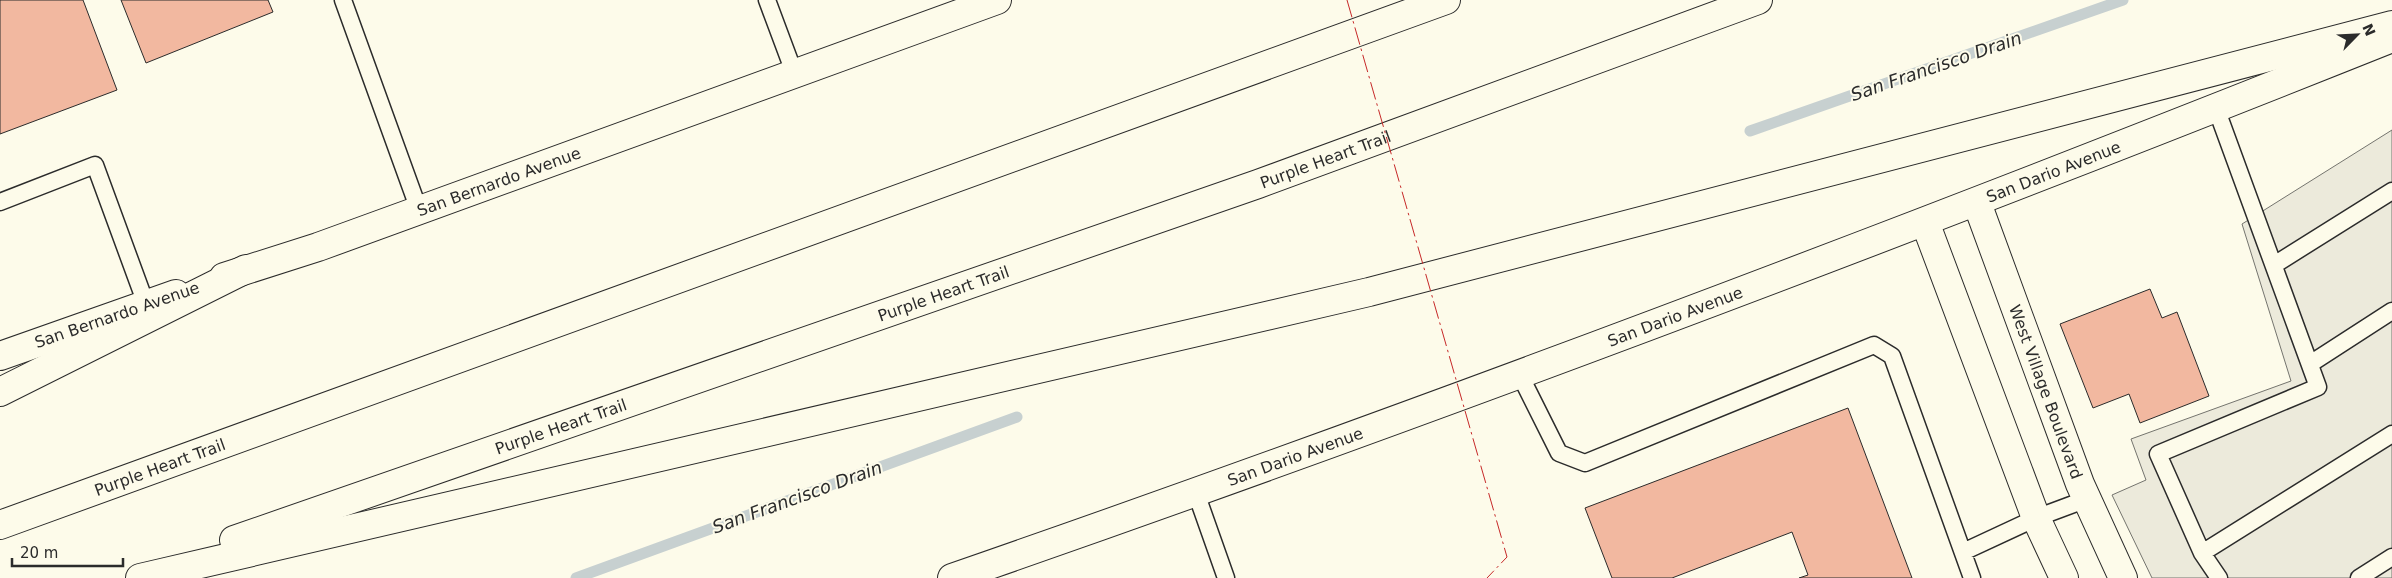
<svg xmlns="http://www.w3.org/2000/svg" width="2392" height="578" viewBox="0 0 2392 578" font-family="'DejaVu Sans',sans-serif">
  <rect width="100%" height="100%" fill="#fdfbea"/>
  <path fill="#eceadb" stroke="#74746e" d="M2392,130V578H2152L2112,495L2146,480L2131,439L2291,381L2242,224Z"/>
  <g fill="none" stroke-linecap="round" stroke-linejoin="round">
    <path stroke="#c7d0d0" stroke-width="11" d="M1750,131L2123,0
      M576,578L1017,417"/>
  </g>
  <path fill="#f2b8a0" stroke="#2b2b2b" d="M0,0H83L117,90L0,134Z
    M121,0H268L273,12L146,63Z
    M2150,289L2162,318L2177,312L2209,396L2140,423L2129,394L2093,408L2060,324Z
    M1848,408L1912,578H1799L1808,575L1792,532L1672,578H1612L1585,508Z"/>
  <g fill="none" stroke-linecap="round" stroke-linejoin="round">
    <g stroke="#2b2b2b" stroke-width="19">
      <path id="lane" d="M343,0L419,210
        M767,0L795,75
        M2216,108L2318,387L2158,454L2202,553L2219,578
        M0,202L95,165L146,304
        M2274,265L2392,191
        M2310,364L2392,311
        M1519,373L1559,453L1585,463L1874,345L1892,356L1972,578
        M1196,493L1226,578
        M1963,552L2036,518L2087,499
        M2202,553L2392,434
        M2359,578L2392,557"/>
    </g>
    <g stroke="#2b2b2b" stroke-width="30">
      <g id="street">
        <path id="s1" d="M1977,203L2080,484L2123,578"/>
        <path d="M1925,222L2036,518L2064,578"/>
      </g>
    </g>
    <g stroke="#2b2b2b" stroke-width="30">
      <g id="secondary">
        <path id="s2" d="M224,277L318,247L997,0"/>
        <path d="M0,356L176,294"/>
        <path id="s3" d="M952,578C1436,410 1916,228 2392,38"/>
      </g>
    </g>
    <g stroke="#2b2b2b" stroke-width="30">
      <g id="highway">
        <path d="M0,392L246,269"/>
        <path id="s4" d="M0,525L1446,0"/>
        <path id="s5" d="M234,540L1258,184L1758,0"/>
        <path d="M140,578L1369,292L2392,25"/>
      </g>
    </g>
    <use href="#lane" stroke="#fdfbea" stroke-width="16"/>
    <use href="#street" stroke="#fdfbea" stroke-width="28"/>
    <use href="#secondary" stroke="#fdfbea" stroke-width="28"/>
    <use href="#highway" stroke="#fdfbea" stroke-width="28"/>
    <path stroke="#c62828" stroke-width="1" stroke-dasharray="18 4 2.5 4" stroke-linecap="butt" d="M1347,0L1507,557L1487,578"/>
  </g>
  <g text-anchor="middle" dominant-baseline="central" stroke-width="4" stroke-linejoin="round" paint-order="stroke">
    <g font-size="16" fill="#2b2b2b" stroke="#fdfbea">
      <text stroke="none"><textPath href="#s5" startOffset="1156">Purple Heart Trail</textPath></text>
      <text stroke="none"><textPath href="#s3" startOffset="1174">San Dario Avenue</textPath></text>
      <text stroke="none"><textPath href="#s2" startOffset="291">San Bernardo Avenue</textPath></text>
      <text stroke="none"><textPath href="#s5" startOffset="751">Purple Heart Trail</textPath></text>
      <text transform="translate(117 315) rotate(-19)">San Bernardo Avenue</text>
      <text stroke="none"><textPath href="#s3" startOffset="769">San Dario Avenue</textPath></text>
      <text stroke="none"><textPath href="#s1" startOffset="201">West Village Boulevard</textPath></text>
      <text stroke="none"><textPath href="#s5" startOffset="346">Purple Heart Trail</textPath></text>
      <text stroke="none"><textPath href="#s3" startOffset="364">San Dario Avenue</textPath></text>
      <text stroke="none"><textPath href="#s4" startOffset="170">Purple Heart Trail</textPath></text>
    </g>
    <g font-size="18" font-style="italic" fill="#2b2b2b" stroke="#fdfbea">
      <text transform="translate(1936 66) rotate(-19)">San Francisco Drain</text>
      <text transform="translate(797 497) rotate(-20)">San Francisco Drain</text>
    </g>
  </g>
  <g transform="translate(2357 35) rotate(66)" stroke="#fdfbea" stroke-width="4" paint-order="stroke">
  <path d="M0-4L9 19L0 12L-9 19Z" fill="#2b2b2b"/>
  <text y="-8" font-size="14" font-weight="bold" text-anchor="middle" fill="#2b2b2b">N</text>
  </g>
  <path d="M12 558v8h111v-8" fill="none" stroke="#2b2b2b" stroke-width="2.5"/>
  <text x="20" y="558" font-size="15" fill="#2b2b2b" stroke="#fdfbea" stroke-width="4" paint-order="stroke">20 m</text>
</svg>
